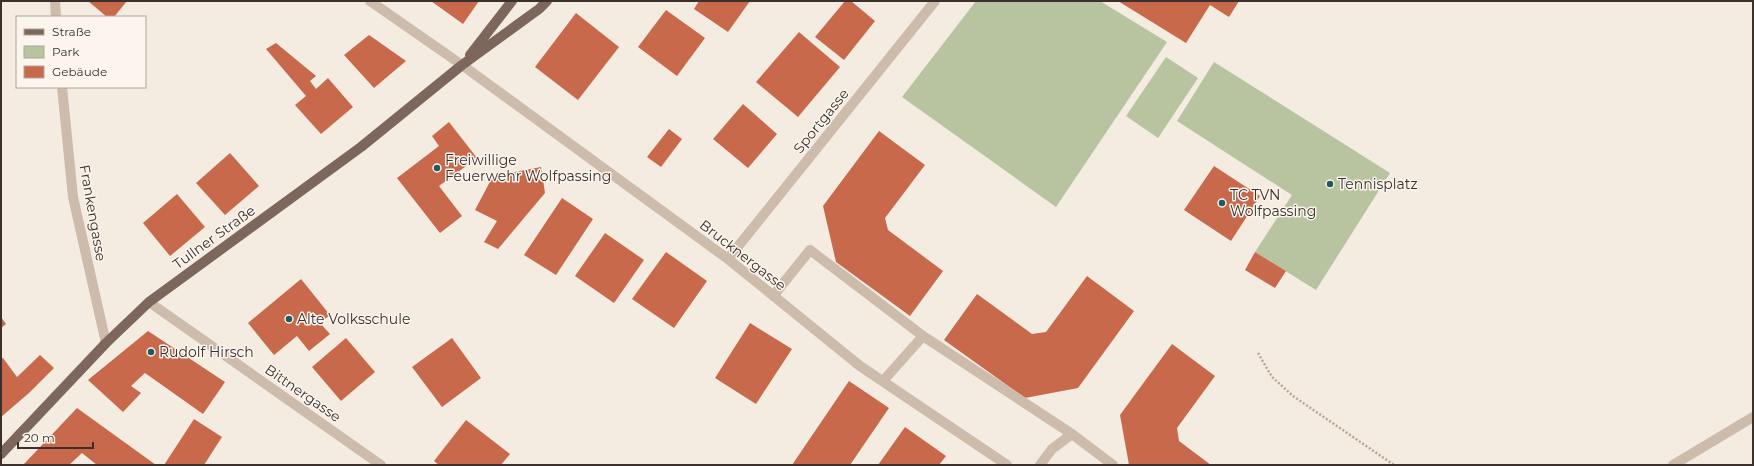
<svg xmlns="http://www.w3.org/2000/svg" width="1754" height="466" viewBox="0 0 1754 466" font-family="Montserrat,sans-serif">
  <rect width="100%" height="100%" fill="#f4ebe1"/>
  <path fill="#b8c4a0" d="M976,1H1100L1167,42L1056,207L902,97Z
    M1166,57L1198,78L1158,138L1126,116Z
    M1214,62L1390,173L1316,290L1255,252L1292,195L1177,121Z"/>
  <path fill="#c8694b" d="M88,1H127L114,17H107Z
    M431,1H479L463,24Z
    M699,1H750L728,32L694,9Z
    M845,1H851L875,21L844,60L815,37Z
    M1118,1H1239L1229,17L1210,5L1186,43Z
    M666,10L705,38L677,76L638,47Z
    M576,13L619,47L578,100L535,67Z
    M799,32L840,67L798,117L756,82Z
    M369,35L406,61L374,88L344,55Z
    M276,43L316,76L310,81L316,89L328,78L353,107L321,134L295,105L306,96L266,49Z
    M743,104L777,134L748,168L713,139Z
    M449,122L477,158L439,186L462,216L440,233L397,178L439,146L432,136Z
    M669,129L682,139L661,167L647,157Z
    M879,131L925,165L885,218L888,230L943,271L910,316L836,262L823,206Z
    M230,153L259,186L225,215L196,183Z
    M1214,166L1260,196L1231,241L1184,210Z
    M541,167L545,193L498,249L484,242L497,221L475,210L493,176Z
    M177,194L205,227L170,256L143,223Z
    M562,198L593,219L556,275L524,255Z
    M605,233L644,260L614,303L575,276Z
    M666,252L707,281L674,328L632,299Z
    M1255,252L1286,271L1275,288L1245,270Z
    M1087,276L1134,311L1078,388L1025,398L944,340L977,294L1032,334L1046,332Z
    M301,279L330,315L320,323L330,334L309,351L297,336L274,355L248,323Z
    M1,317L6,324L1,328Z
    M750,323L792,349L756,404L715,378Z
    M148,331L225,382L203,414L145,373L131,386L141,393L123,412L88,380Z
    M346,338L375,372L341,401L312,367Z
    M452,338L481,378L442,407L412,367Z
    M1172,344L1215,376L1177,428L1179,441L1211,465H1129L1120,415Z
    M40,355L54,368L29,393L1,417V359L3,358L17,377Z
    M849,381L889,408L850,465H792Z
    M77,408L156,465H97L82,453L69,465H23Z
    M194,419L222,437L204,465H164Z
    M466,420L510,454L501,465H439L434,461Z
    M905,427L946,456L939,465H878Z"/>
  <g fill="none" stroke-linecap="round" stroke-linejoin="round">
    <path stroke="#b9a596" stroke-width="2.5" stroke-dasharray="2 2" stroke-linecap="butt" d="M1258,353L1272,377L1293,396L1394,465"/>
    <path stroke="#cdbbac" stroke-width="10" d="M55,1L56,17
      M370,1L462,65L728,259L860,366L1007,465
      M62,87L73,197L106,343
      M728,259L935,1
      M773,296L810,250L923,336L1072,434L1113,465
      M149,302L381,465
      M883,381L923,336
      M1040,465L1052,449L1072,434
      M1673,465L1753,417"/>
    <path stroke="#7d675c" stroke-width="10" d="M470,55L512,1
      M1,454L106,343L149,302L361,147L462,65L539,9L547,1"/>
  </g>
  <g fill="#1f5a5e" stroke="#fbf5ee" stroke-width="1.5">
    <circle cx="437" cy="168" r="4"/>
    <circle cx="1330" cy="184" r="4"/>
    <circle cx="1222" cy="203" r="4"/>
    <circle cx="289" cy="319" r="4"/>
    <circle cx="151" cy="352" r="4"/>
  </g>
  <g text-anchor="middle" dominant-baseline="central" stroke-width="3" stroke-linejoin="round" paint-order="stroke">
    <g font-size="14" fill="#3b302b" stroke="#fbf5ee">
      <text transform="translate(821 121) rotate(-51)">Sportgasse</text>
      <text transform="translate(93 213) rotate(80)">Frankengasse</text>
      <text transform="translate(214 237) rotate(-36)">Tullner Straße</text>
      <text transform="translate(743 255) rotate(38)">Brucknergasse</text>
      <text transform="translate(303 393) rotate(35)">Bittnergasse</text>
    </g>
    <g font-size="14" fill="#3b302b" stroke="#fbf5ee" text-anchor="start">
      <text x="445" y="160">Freiwillige<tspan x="445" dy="16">Feuerwehr Wolfpassing</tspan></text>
      <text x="1338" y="184">Tennisplatz</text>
      <text x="1230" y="195">TC TVN<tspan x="1230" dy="16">Wolfpassing</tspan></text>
      <text x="297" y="319">Alte Volksschule</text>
      <text x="159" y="352">Rudolf Hirsch</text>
    </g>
  </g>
  <rect width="1754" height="466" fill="none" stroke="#3b302b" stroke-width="4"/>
  <rect x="16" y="16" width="130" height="72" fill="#fbf5ee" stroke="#aea6a0"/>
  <rect x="24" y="29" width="20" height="6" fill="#7d675c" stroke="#aea6a0"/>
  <text x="52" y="36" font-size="12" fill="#3b302b">Straße</text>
  <rect x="24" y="46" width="20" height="12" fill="#b8c4a0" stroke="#aea6a0"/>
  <text x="52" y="56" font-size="12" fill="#3b302b">Park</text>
  <rect x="24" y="66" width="20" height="12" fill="#c8694b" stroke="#aea6a0"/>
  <text x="52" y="76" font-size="12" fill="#3b302b">Gebäude</text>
  <path d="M18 442v6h75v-6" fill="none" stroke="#3b302b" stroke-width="2"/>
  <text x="24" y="442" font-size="12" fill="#3b302b" stroke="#fbf5ee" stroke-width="3" paint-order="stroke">20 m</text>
</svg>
